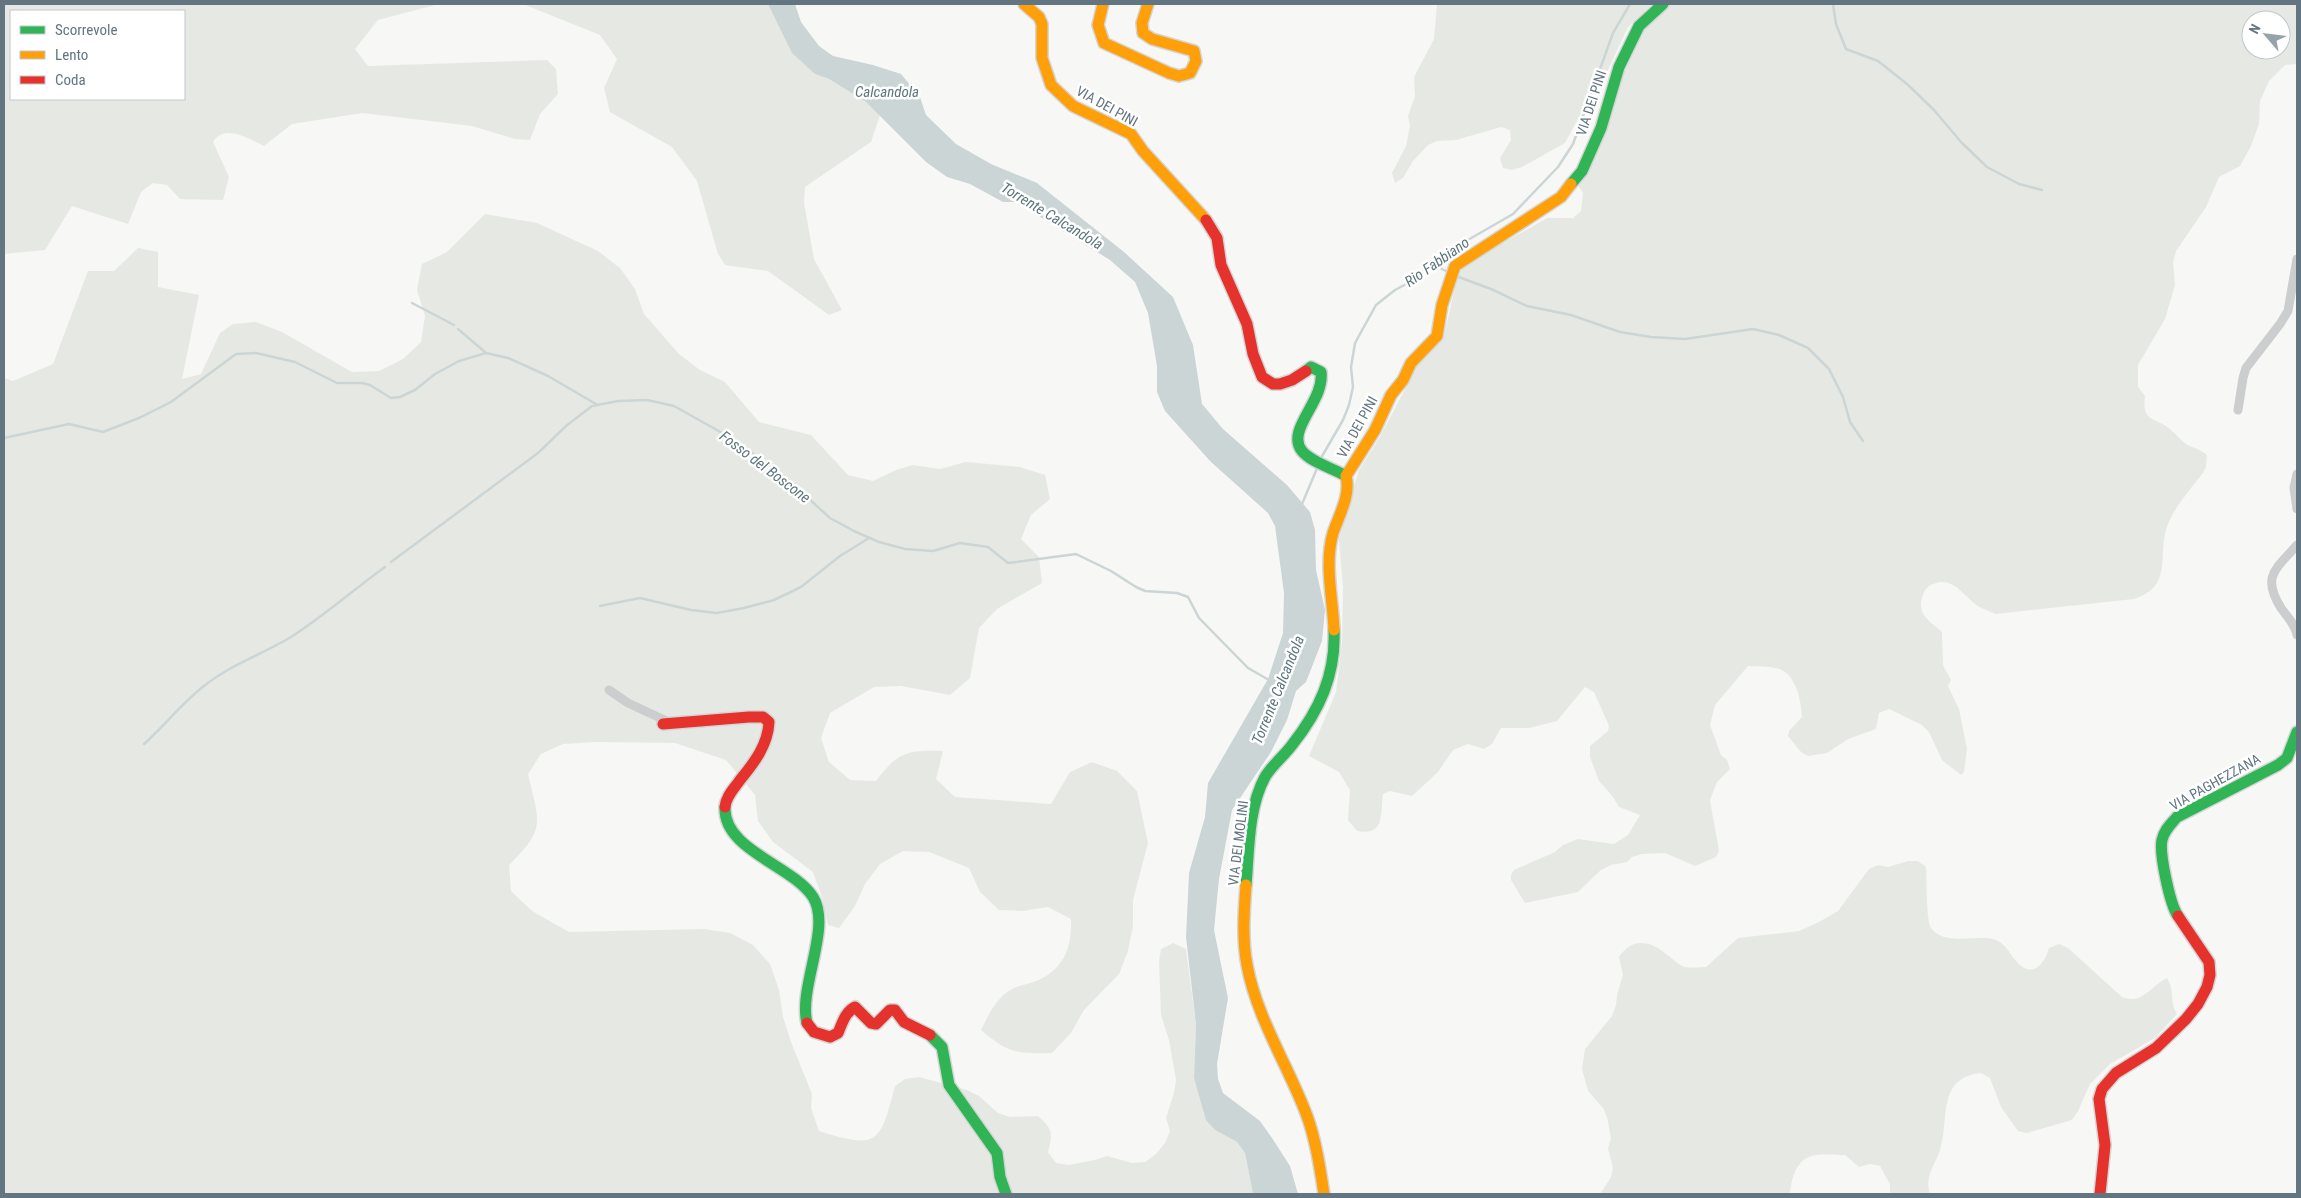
<svg xmlns="http://www.w3.org/2000/svg" width="2301" height="1198" viewBox="0 0 2301 1198" font-family="'Roboto Condensed',sans-serif">
  <rect width="100%" height="100%" fill="#f7f7f6"/>
  <path fill="#e6e9e3" fill-rule="evenodd" d="M4,4H439L378,20L355,49L368,66L547,60L556,69L558,94L540,114L530,140L515,139L472,126L362,113L292,124L264,146C249,139 225,123 213,142L229,177L223,200L180,199L167,185L153,183L141,192L128,224L72,206L45,250L4,254ZM184,11V99H11V11Z
    M523,4H768L779,24L815,74L829,79L866,102L880,115L871,142L805,187L804,203L814,259L842,310L829,315L768,271L725,265L718,254L697,181L672,147L610,112L604,88L617,59L600,35Z
    M1437,4H1652L1628,27L1607,72L1580,115L1565,143L1522,167L1512,170L1503,168L1500,158L1511,140L1510,130L1501,127L1456,140L1437,141L1428,145L1413,161L1403,178L1395,183L1392,173L1406,146L1410,126L1408,116L1415,96L1414,77L1434,39Z
    M1669,4H2297V64L2285,65L2269,81L2260,101L2259,124L2251,146L2240,166L2219,177L2206,207L2176,251L2173,262L2175,285L2165,319L2138,365V387L2145,396C2141,424 2157,417 2171,430C2176,434 2180,440 2186,444C2193,448 2200,449 2207,455L2206,467L2203,473C2192,487 2174,508 2168,524C2156,554 2175,586 2134,599L1996,614C1989,611 1980,608 1975,604C1962,593 1951,576 1933,584C1927,586 1923,592 1922,598C1917,615 1931,622 1942,632L1943,665L1951,680L1948,686L1959,709L1967,749L1964,772L1961,775L1942,760L1929,732L1922,725L1889,709L1879,713L1876,729L1848,739L1827,753L1808,756L1801,752L1788,736L1789,731L1802,717C1801,700 1796,672 1776,668C1767,666 1757,667 1748,666L1715,705L1710,725L1721,755L1727,760L1730,769L1717,782L1710,800L1719,851L1716,857L1695,866L1665,853L1642,854L1632,857L1627,862L1611,865L1601,870L1578,892L1525,903L1511,880V875L1514,870L1555,852L1563,845L1578,839L1614,844L1628,835L1640,815L1619,807L1613,797L1599,781L1590,757V746L1608,731L1609,726L1594,692L1585,687L1557,721L1529,728H1501L1492,744L1484,749L1468,744L1453,750L1438,772L1412,796L1390,791L1383,794C1380,816 1385,836 1357,831L1348,820L1350,790L1339,772L1309,756L1336,692L1342,643L1343,588L1339,540L1349,501L1359,470L1380,437L1417,366L1444,336L1458,274L1470,262L1547,218H1573L1581,211L1583,193L1577,184L1643,28ZM2251,20H2281V50H2251Z
    M485,214L537,223L598,251L620,268L635,289L644,314L679,354L700,370L725,382L759,422L811,435L848,475L873,481L896,470L913,465L940,469L966,462L1020,467L1045,475L1050,499L1031,515L1021,539L1039,557L1042,583L997,609L979,628L970,678L950,695L901,686L874,687L830,713L821,738L829,762L850,780L876,781C898,752 907,750 943,751L936,779L955,797L1051,804L1070,772L1092,762L1117,771L1137,791L1148,843L1133,900V926L1128,951L1119,974L1084,1010L1071,1033L1052,1053C1016,1054 1008,1053 981,1030C989,1014 997,996 1014,988C1020,985 1029,984 1036,981C1064,970 1072,947 1071,919L1048,907L1023,911L999,910L980,892L969,868L929,852L903,851L880,864L865,884L855,906L839,928L828,925L822,897L813,872L773,842L758,821L755,795L726,760L675,743L595,742L563,744L541,754L528,774C539,822 547,828 509,865L511,891L532,911L569,932L704,929L730,933L753,945L770,964L779,990L783,1017L791,1042L812,1094L811,1108L819,1131C879,1150 880,1143 895,1086L905,1079L919,1077L967,1090L979,1096L998,1113L1010,1117L1038,1116C1053,1129 1053,1134 1048,1152L1056,1163L1069,1165L1095,1160L1107,1156L1132,1163L1145,1162L1156,1154L1165,1143L1170,1131L1166,1118L1174,1093L1176,1080L1169,1040L1161,1015L1159,961L1161,949L1173,943L1186,949L1196,1025L1194,1078L1215,1130L1237,1142L1245,1153L1253,1194H4V378L13,381L53,364L88,271H114L138,248L158,252V287L199,295L182,379L201,374L220,333L233,324L256,322L282,332L352,372L379,371L403,359L421,342L425,316L417,290L422,264L447,252Z
    M1908,861H1918L1926,867C1927,879 1926,921 1931,928C1944,946 1975,935 1993,939C2007,943 2010,956 2020,965C2035,978 2046,960 2049,948L2059,944L2068,948L2122,997C2143,1005 2149,987 2167,978C2175,990 2169,1002 2177,1014L2155,1038L2110,1064L2090,1084L2078,1111L2072,1120L2027,1133L2018,1131L2001,1107L1990,1078L1981,1073C1936,1078 1950,1119 1940,1150C1935,1166 1924,1176 1930,1194H1890V1184L1880,1166L1870,1164L1859,1167L1845,1155C1834,1155 1818,1153 1809,1157C1795,1162 1791,1182 1790,1194H1600L1611,1177L1613,1168L1608,1149L1611,1138L1607,1117L1603,1108L1588,1091L1582,1069L1585,1049L1612,1016L1616,1005L1617,995L1623,975L1619,957C1632,938 1649,940 1666,954C1671,957 1676,963 1682,966C1688,969 1699,967 1706,967L1738,938L1799,931L1819,922L1838,911L1869,869L1878,865L1888,867Z"/>
  <path fill="#cbd5d6" d="M768,4H795L801,22L819,46L833,56L873,65L901,74L920,97L926,115L956,144L991,164L1037,183L1124,252L1173,297L1193,345L1202,404L1223,429L1287,485L1310,512L1315,530L1316,570L1325,610L1322,641L1306,682L1296,691L1287,720L1271,752L1232,810L1219,879L1214,930L1228,998L1217,1064L1218,1079L1223,1093L1260,1121L1272,1138L1290,1166L1298,1194H1253L1245,1153L1237,1142L1215,1130L1206,1120L1194,1078L1196,1025L1186,937L1189,873L1205,817L1208,783L1268,679L1283,633L1284,593L1275,526L1268,513L1211,462L1165,411L1157,392V366L1148,313L1135,282L1110,260L1029,210L1020,202H1003L970,184L947,177L926,162L866,102L829,79L815,74L792,53Z"/>
  <g fill="none" stroke-linecap="round" stroke-linejoin="round">
    <path stroke="#cbd5d6" stroke-width="2.5" d="M1833,4L1836,24L1846,49L1878,61L1907,84L1934,110L1961,142L1987,167L2019,184L2042,190
      M1434,265L1448,272
      M1456,276L1491,289L1527,306L1571,315L1620,332L1651,337L1685,339L1753,329L1779,335L1808,348L1829,369L1843,397L1850,422L1863,441
      M412,303L454,325
      M458,329L485,352
      M4,438L69,424L103,432L139,418L171,402L236,354L256,353L295,362L337,383H362L370,385L391,398L400,397L415,390L435,374L459,361L486,353L508,358L548,376L596,404
      M1321,458L1343,420L1349,405L1353,387L1351,367L1355,343L1376,305L1395,290L1410,282L1454,248L1513,214L1558,167L1573,144L1613,33L1630,4
      M1302,504L1318,466
      M391,562L538,453L566,426L592,406L618,401L647,400L674,406L733,439L786,478L830,518L854,531L879,542L905,549L933,551L960,543L988,547L1008,563L1076,554L1111,571L1136,587L1145,591L1177,593L1188,597L1199,618L1248,668L1269,680
      M600,606L640,598L691,610L717,613L744,608L774,600L801,587L840,556L869,538
      M144,744C165,725 182,703 204,686C230,665 263,654 291,637C324,616 353,590 385,567"/>
    <g stroke="#d4d5d5" stroke-width="14">
      <path id="fast" d="M1571,184L1582,171L1601,128L1619,67L1639,26L1663,4
        M1306,371L1311,367L1321,372C1325,401 1285,430 1302,451C1312,463 1333,468 1346,476
        M725,807C723,850 792,865 813,897C832,927 798,988 807,1023
        M1246,885C1249,851 1248,808 1265,777C1272,765 1284,756 1292,745C1319,711 1336,675 1334,630
        M2178,916C2170,905 2159,853 2162,840C2164,830 2171,824 2177,817L2278,765L2287,758L2297,732
        M930,1035L942,1047L949,1085L997,1153L1000,1177L1006,1194"/>
    </g>
    <g stroke="#d4d5d5" stroke-width="14">
      <path id="slow" d="M1024,4L1039,17L1042,24V58L1051,85L1073,106L1131,134L1143,151L1206,220
        M1103,4L1098,25L1104,43L1169,73L1179,76L1190,73L1196,61L1194,51L1152,39L1143,33L1142,23L1148,4
        M1346,476L1375,430L1391,395L1403,380L1411,363L1437,336L1442,305L1455,266L1561,197L1571,184
        M1334,630C1333,599 1324,564 1333,533C1339,515 1351,495 1346,476
        M1246,885C1244,911 1242,939 1247,965C1257,1019 1288,1065 1307,1116C1316,1141 1320,1168 1324,1194"/>
    </g>
    <g stroke="#d4d5d5" stroke-width="14">
      <path id="jam" d="M1206,220L1217,238L1221,265L1247,324L1253,354L1262,377L1273,384H1280L1292,380L1306,371
        M663,724L749,717H763L769,722C768,745 754,763 740,780C734,789 726,796 725,807
        M807,1023L814,1032L830,1037L838,1033C842,1024 845,1012 855,1007L871,1023L876,1024L890,1010H895L904,1022L930,1035
        M2100,1194L2105,1145L2099,1099L2102,1089L2116,1073L2156,1048L2186,1019L2198,1004L2207,987L2210,975L2209,962L2178,916"/>
    </g>
    <path stroke="#cccdce" stroke-width="9" d="M2238,410L2243,378L2246,368L2280,324L2288,311L2297,259
      M2297,474L2294,488L2297,509
      M2297,545C2276,569 2261,576 2281,608C2288,618 2295,624 2297,635
      M609,690L628,703L671,723"/>
    <use href="#fast" stroke="#30b455" stroke-width="11"/>
    <use href="#slow" stroke="#ff9f0a" stroke-width="11"/>
    <use href="#jam" stroke="#e5322d" stroke-width="11"/>
  </g>
  <g text-anchor="middle" dominant-baseline="central" stroke-width="5" stroke-linejoin="round" paint-order="stroke">
    <g font-size="14" fill="#627581" stroke="#fff">
      <text transform="translate(1591 103) rotate(-72)">VIA DEI PINI</text>
      <text transform="translate(1107 106) rotate(29)">VIA DEI PINI</text>
      <text transform="translate(1357 427) rotate(-61)">VIA DEI PINI</text>
      <text transform="translate(2215 782) rotate(-29)">VIA PAGHEZZANA</text>
      <text transform="translate(1238 843) rotate(-83)">VIA DEI MOLINI</text>
    </g>
    <g font-size="15" font-style="italic" fill="#5d757c" stroke="#fff">
      <text x="887" y="92">Calcandola</text>
      <text transform="translate(1052 216) rotate(31)">Torrente Calcandola</text>
      <text transform="translate(1437 262) rotate(-35)">Rio Fabbiano</text>
      <text transform="translate(765 467) rotate(37)">Fosso del Boscone</text>
      <text transform="translate(1278 690) rotate(-68)">Torrente Calcandola</text>
    </g>
  </g>
  <rect width="2301" height="1198" fill="none" stroke="#627581" stroke-width="10"/>
  <rect x="10" y="10" width="175" height="90" fill="#ffffff" stroke="#c0c8cd"/>
  <rect x="20" y="26" width="25" height="8" fill="#30b455" stroke="#c0c8cd"/>
  <text x="55" y="35" font-size="15" fill="#627581">Scorrevole</text>
  <rect x="20" y="51" width="25" height="8" fill="#ff9f0a" stroke="#c0c8cd"/>
  <text x="55" y="60" font-size="15" fill="#627581">Lento</text>
  <rect x="20" y="76" width="25" height="8" fill="#e5322d" stroke="#c0c8cd"/>
  <text x="55" y="85" font-size="15" fill="#627581">Coda</text>
  <g transform="translate(2266 35) rotate(298)"><circle r="24" fill="#ffffff" stroke="#c0c8cd"/>
  <path d="M0-4L9 19L0 12L-9 19Z" fill="#96a2aa"/>
  <text y="-8" font-size="14" font-weight="bold" text-anchor="middle" fill="#627581">N</text>
  </g>
</svg>
